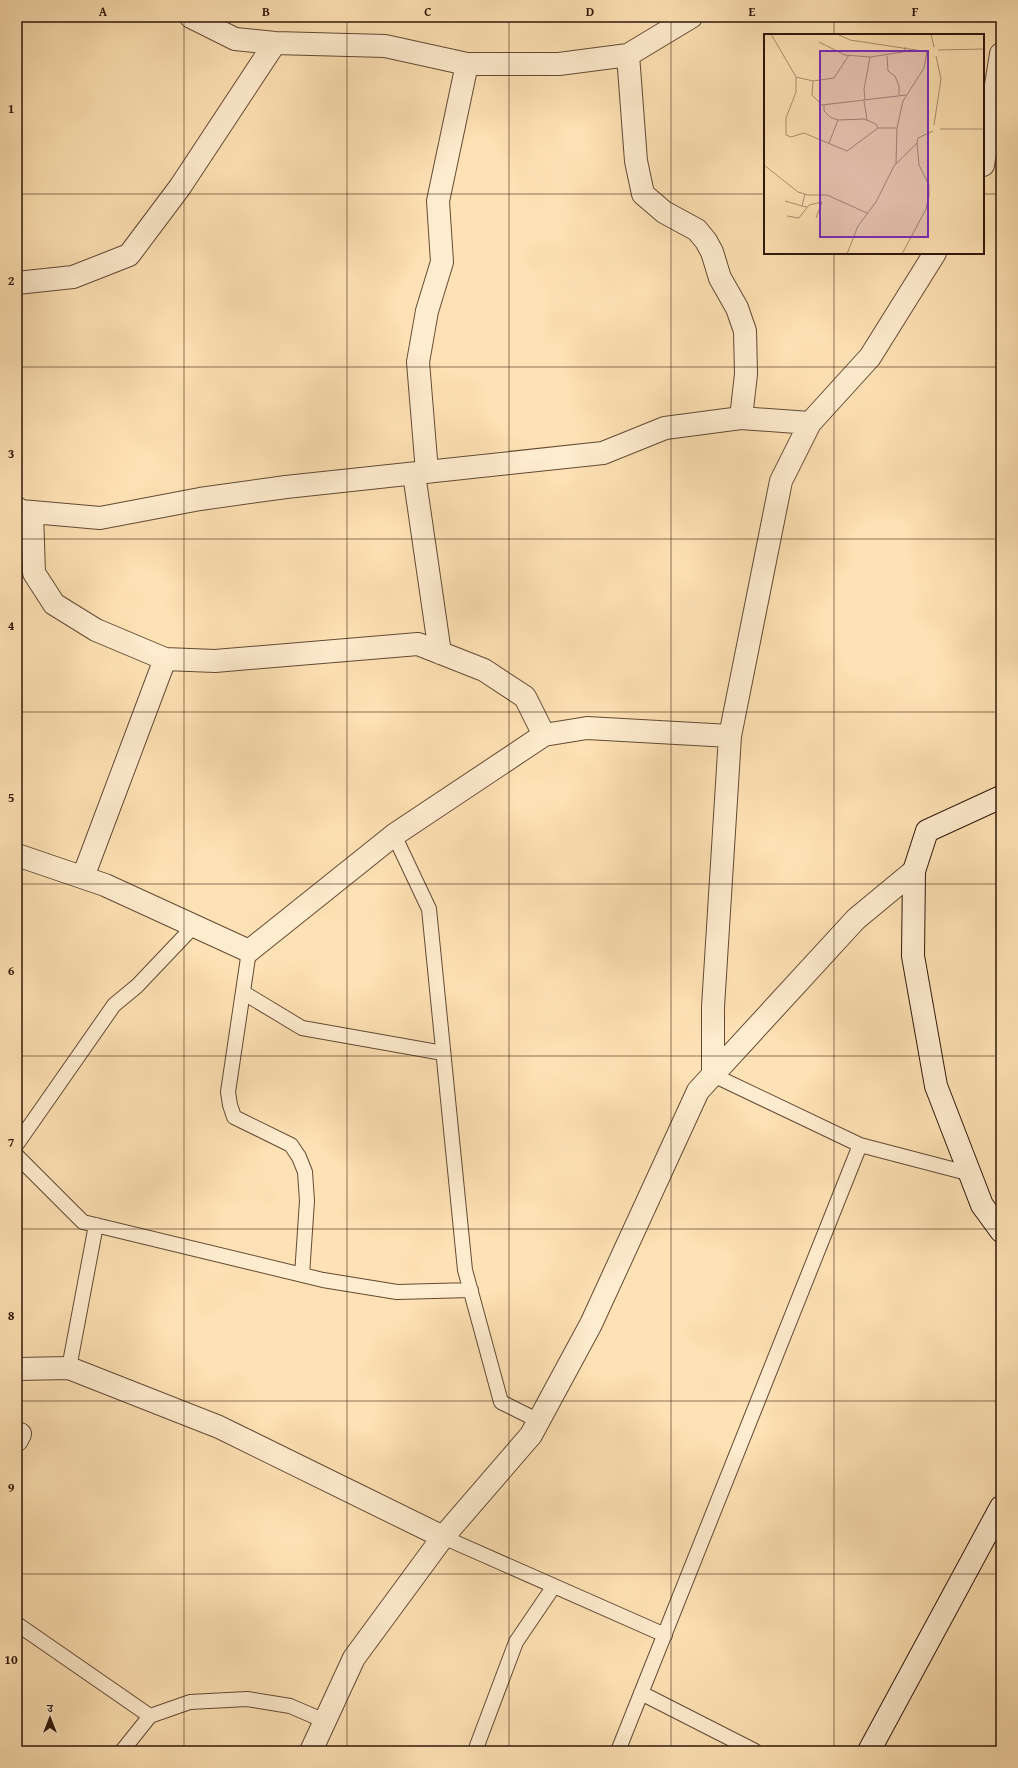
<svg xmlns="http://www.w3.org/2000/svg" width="1018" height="1768" viewBox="0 0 1018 1768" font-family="'Gentium Book Plus','Noto Serif Devanagari',serif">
  <rect width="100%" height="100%" fill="#fee1b4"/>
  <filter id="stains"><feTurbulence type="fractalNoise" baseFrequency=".005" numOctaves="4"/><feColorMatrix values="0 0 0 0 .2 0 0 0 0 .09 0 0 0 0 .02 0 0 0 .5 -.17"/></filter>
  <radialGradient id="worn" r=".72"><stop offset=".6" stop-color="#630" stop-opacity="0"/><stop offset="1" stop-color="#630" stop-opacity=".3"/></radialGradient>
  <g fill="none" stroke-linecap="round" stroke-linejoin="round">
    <g stroke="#634a34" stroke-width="16">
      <path id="lane" d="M394,835L429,909L465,1270L501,1402L539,1421
        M249,951L228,1092L230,1105L234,1117L291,1145L299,1157L305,1172L307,1201L302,1275
        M244,993L302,1028L443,1053
        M713,1075L860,1145L971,1174
        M17,1144L114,1005L137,986L194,926
        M17,1156L83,1222L323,1280L397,1292L471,1290
        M69,1368L96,1225
        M443,1537L665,1635
        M17,1624L150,1716
        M641,1693L755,1751
        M122,1751L150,1716L190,1702L247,1699L290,1706L325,1721
        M475,1751L516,1642L554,1586
        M618,1751L860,1145"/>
    </g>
    <g stroke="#634a34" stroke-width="24">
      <path id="street" d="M191,17L235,39L275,43L385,46L467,64H559L628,55L691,17
        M628,55L636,161L643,194L664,212L697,230L706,241L712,252L720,278L737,308L745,331L746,374L741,418
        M983,165L1001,54
        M17,283L73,277L129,255L180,187L275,43
        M427,472L418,362L427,311L442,262L438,201L467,64
        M414,474L440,653
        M17,508L21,511L100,518L200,499L286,487L603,453L665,428L741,418L810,423
        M32,512L34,573L54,604L96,630L165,659L215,661L418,644L484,670L525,697L544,735
        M17,855L105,885L249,951L394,835L544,735L587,728L730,736
        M83,877L165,659
        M713,1075V1007L730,736L781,481L810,423L870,357L935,253
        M17,1369L69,1368L219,1427L443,1537
        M17,1434H20L17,1440
        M311,1751L354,1658L443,1537L531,1435L591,1324L698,1091L856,919L914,871"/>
    </g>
    <g stroke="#2f1709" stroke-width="24">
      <path id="secondary" d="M1001,797L927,831L914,871L913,956L936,1086L982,1205L1001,1231
        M869,1751L1001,1507"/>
    </g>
    <use href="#lane" stroke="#feecce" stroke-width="14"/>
    <use href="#street" stroke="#feecce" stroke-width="22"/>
    <use href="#secondary" stroke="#feecce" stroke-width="22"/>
  </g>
  <path fill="none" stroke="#2f1709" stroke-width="1" stroke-opacity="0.55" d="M184,17V1751M347,17V1751M509,17V1751M671,17V1751M834,17V35M17,194H765M983,194H1001M834,253V1751M17,367H1001M17,539H1001M17,712H1001M17,884H1001M17,1056H1001M17,1229H1001M17,1401H1001M17,1574H1001"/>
  <g transform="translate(764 34)">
    <rect width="220" height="220" fill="#fee1b4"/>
    <path fill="none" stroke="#ab9070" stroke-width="1" d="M7,0L32,43V58L22,84V101L27,103L40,99L83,117L114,94H133M73,0L86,6L165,18M167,0L170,13M55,8L81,21L106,23L139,18L142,13M174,16L220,15M123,22L124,37L131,42L135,52V61M32,43L49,47L70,44L85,21M49,47L48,61L58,71L142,61M101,66L100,55L106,23M100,67L103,86M60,71V77L66,83L74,86L100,85L112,90L114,94M170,91L177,45L172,22M176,95H220M65,109L74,86M132,130L133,94L139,67L160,34L163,17M0,131L34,158L44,161H63L103,179M41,160L38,172L43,173M21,167L38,172M23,182L35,184L45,171L58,168L52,184M83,220L94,192L112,168L130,132L153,109M138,220L162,175L165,162V151L155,131L153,109L154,104L169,97"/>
    <path fill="#7b2cbf" fill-opacity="0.15" stroke="#7b2cbf" stroke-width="2" d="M56,17H164V203H56Z"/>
    <rect width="220" height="220" fill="none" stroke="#2f1709" stroke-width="2"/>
  </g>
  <rect width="1018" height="1768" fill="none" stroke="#fee1b4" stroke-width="44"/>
  <g transform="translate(50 1718)" stroke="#feecce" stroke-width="3" paint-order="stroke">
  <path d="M0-3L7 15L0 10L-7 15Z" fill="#2f1709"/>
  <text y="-6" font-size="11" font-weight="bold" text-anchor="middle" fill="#2f1709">उ</text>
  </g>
  <rect x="22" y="22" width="974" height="1724" fill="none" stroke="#2f1709" stroke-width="1.5"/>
  <g font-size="13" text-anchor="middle" font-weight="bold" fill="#2f1709">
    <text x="103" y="16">A</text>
    <text x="266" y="16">B</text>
    <text x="428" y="16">C</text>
    <text x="590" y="16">D</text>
    <text x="752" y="16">E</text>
    <text x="915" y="16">F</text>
    <text x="11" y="113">1</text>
    <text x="11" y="285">2</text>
    <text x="11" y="458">3</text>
    <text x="11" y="630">4</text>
    <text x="11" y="802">5</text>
    <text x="11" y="975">6</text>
    <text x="11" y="1147">7</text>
    <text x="11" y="1320">8</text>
    <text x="11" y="1492">9</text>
    <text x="11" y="1664">10</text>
  </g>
  <rect width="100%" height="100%" filter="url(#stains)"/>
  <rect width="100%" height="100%" fill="url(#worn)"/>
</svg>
